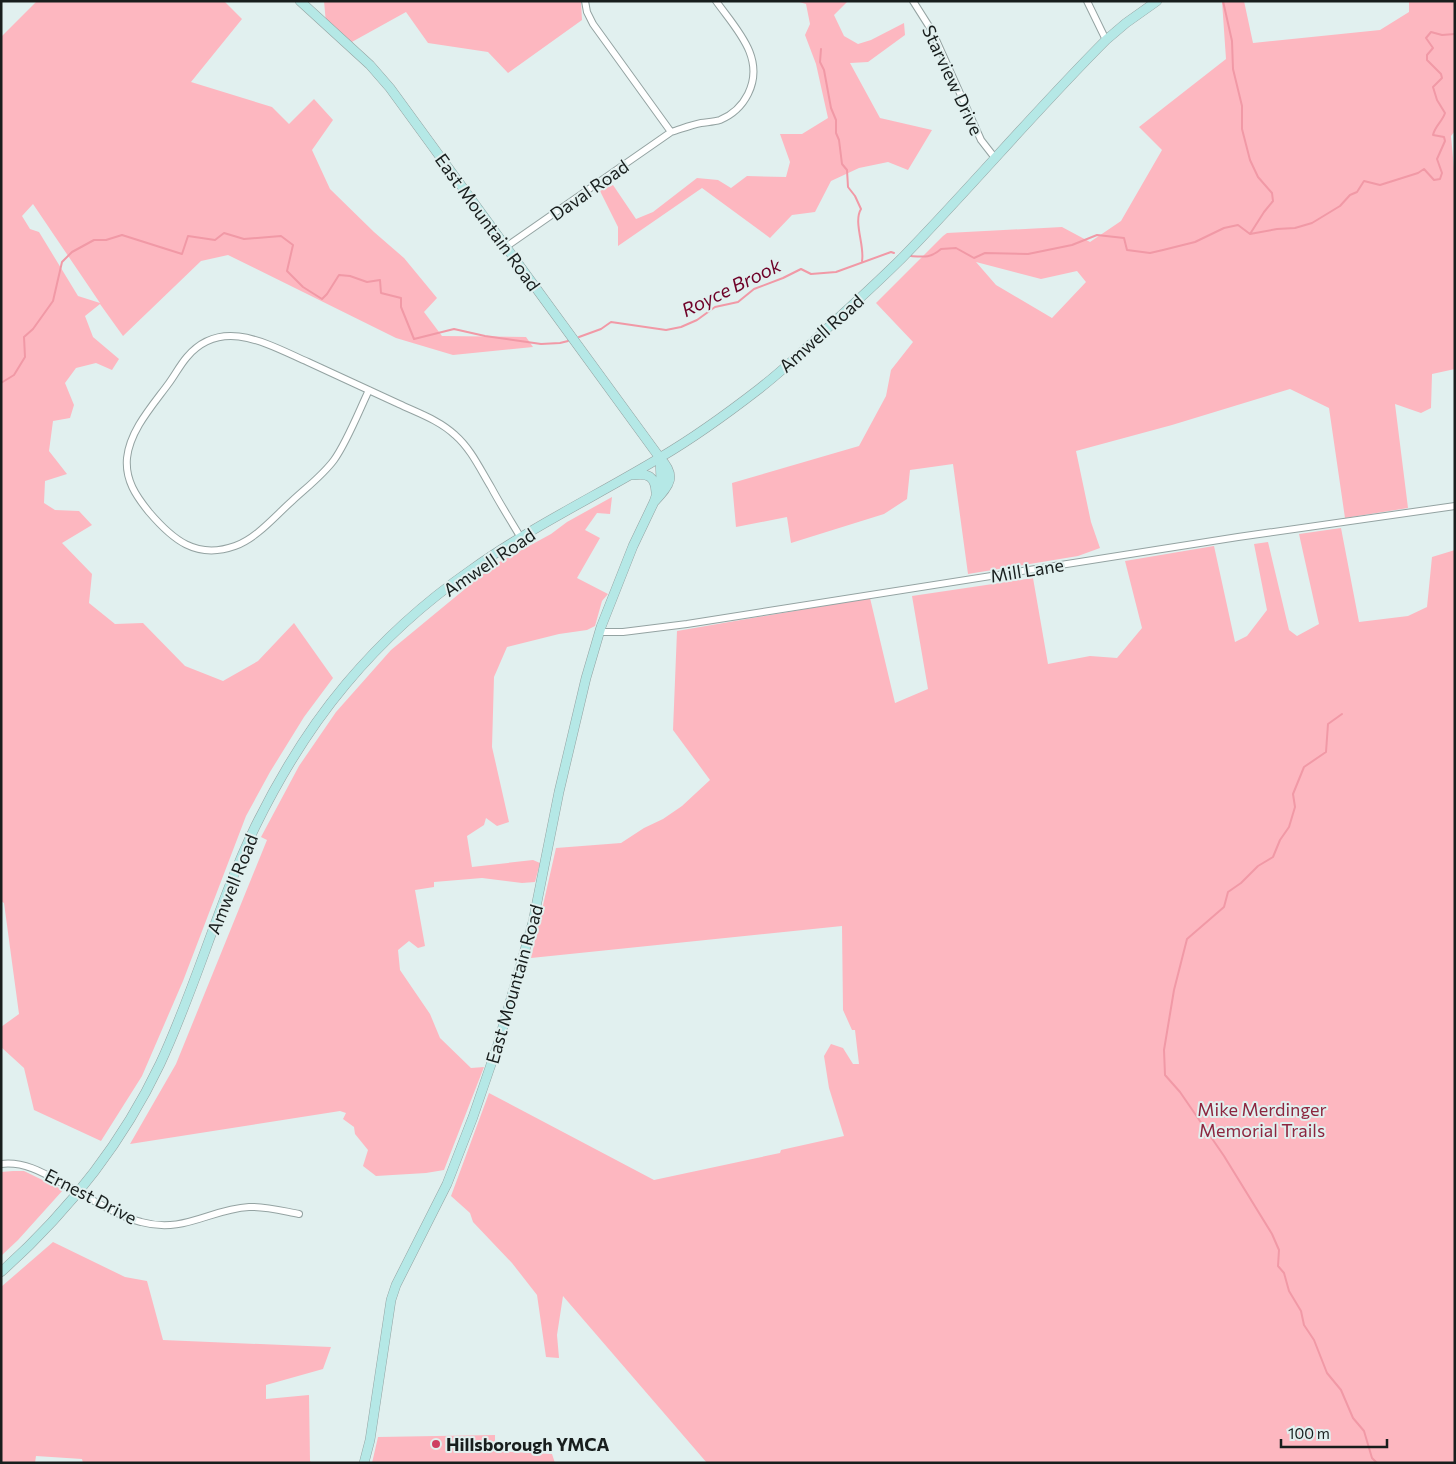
<svg xmlns="http://www.w3.org/2000/svg" width="1456" height="1464" viewBox="0 0 1456 1464" font-family="Commissioner,sans-serif">
  <rect width="100%" height="100%" fill="#e1f0ef"/>
  <path fill="#fdb7c0" fill-rule="evenodd" d="M37,1H224L242,19L191,82L272,107L289,124L314,99L333,120L312,150L330,189L374,232L404,258L437,298L424,312L442,336L526,337L533,347L453,355L396,338L228,255L201,261L123,336L100,304L85,316L93,337L119,359L112,370L96,363L76,368L65,383L74,405L70,418L53,421L49,451L67,474L45,481L44,503L55,510L79,511L92,525L62,543L92,574L89,603L115,624L143,623L185,666L223,681L258,661L294,623L333,678L304,717L270,772L246,816L183,981L142,1076L101,1141L34,1110L24,1068L1,1047V1027L19,1014L4,903L1,901V37ZM33,204L100,303L78,296L39,232L30,229L22,216Z
    M324,1H581L582,20L508,73L488,52L428,43L406,12L350,43L326,23Z
    M796,1H848L834,15L844,36L858,44L871,40L904,23L905,35L868,62L850,63L880,118L932,130L908,170L888,162L859,168L831,181L815,212L792,215L770,238L702,188L618,246V227L600,191L613,185L636,219L653,212L697,178L718,180L731,188L747,176L786,177L790,162L780,134H802L828,118L816,64L805,35L810,24L806,4Z
    M1222,1H1244L1253,43L1380,30L1409,12V1H1455V131L1451,136L1455,179V369L1432,374L1431,408L1421,413L1395,404L1408,508L1345,518L1329,408L1290,389L1172,425L1076,451L1091,522L1100,548L1078,556L968,574L953,464L910,470L907,499L884,514L791,543L787,517L736,527L732,483L859,446L886,396L891,370L913,342L876,303L943,236L947,233L1062,227L1090,242L1121,221L1162,150L1139,127L1226,59ZM976,262L1041,279L1077,271L1086,282L1052,318L996,285Z
    M612,497L610,514L597,513L585,530L600,538L577,578L608,594L602,601L595,626L587,630L559,634L507,647L494,677L492,747L509,822L497,826L486,818L484,825L467,836L472,867L533,860L540,863L535,882L522,883L482,878L434,882V887L415,890L425,946L418,948L409,941L398,950L400,970L430,1014L440,1038L471,1068L484,1067L444,1170L426,1173L376,1176L363,1166L368,1150L355,1134L354,1127L343,1119L346,1113L340,1111L130,1144L176,1064L267,840L261,837L299,766L336,712L391,650L494,565L551,534L567,522Z
    M1341,528L1359,622L1408,616L1427,607L1432,557L1455,550V1463H707L563,1296L557,1335L559,1358L546,1357L537,1295L512,1263L473,1222L470,1213L451,1196L489,1093L654,1180L780,1153L781,1150L844,1136L829,1088L824,1056L831,1044L843,1048L853,1064H859L855,1030H852L843,1010L842,926L531,958L556,848L621,843L644,828L663,819L682,806L710,780L673,730L677,631L870,598L895,703L928,689L912,596L1033,578L1048,664L1090,656L1117,658L1142,628L1125,561L1214,546L1235,642L1247,636L1267,610L1254,544L1268,542L1289,630L1297,636L1319,624L1299,534Z
    M13,1171H24L63,1190L18,1240L1,1256V1172Z
    M53,1242L125,1277L147,1281L163,1340L331,1347L323,1369L266,1385V1399L309,1395L310,1461L312,1463H83L82,1459L36,1456L35,1463H1V1287Z
    M495,1435V1451L552,1454L555,1463H372L378,1437Z"/>
  <g fill="none" stroke-linecap="round" stroke-linejoin="round">
    <path stroke="#f199a6" stroke-width="2" d="M1223,1L1232,41L1233,69L1242,106V129L1250,160L1258,177L1272,193L1273,201L1264,212L1250,234
      M821,49L820,62L824,70L831,108L836,120V133L839,140L842,164L847,170L848,187L855,196L861,209C853,222 865,246 862,261
      M911,256C924,257 931,258 941,249L956,248L974,258L985,253L1028,254L1072,245L1097,235L1124,238L1127,250L1150,253L1163,250L1195,242L1224,228L1238,225L1250,234L1277,229L1295,228L1312,223L1340,206L1350,195L1357,192L1364,181L1380,185L1418,173L1424,169L1434,180L1440,179L1442,173L1437,159L1445,141L1444,137L1433,135C1435,126 1442,122 1445,113L1437,100L1433,87L1442,78L1441,74L1427,60V55L1433,48L1426,38L1431,32L1442,35L1455,34
      M579,337L601,329L611,322L666,330L681,327L697,320L715,307L738,302L754,289L783,278L801,269L811,274L836,272L891,252L894,253
      M1,383L14,375L25,357L24,337L33,329L53,301L62,262L72,252L94,240H106L122,235L182,254L188,236L215,240L224,233L244,239L281,236L293,245L287,271L303,287L322,299L327,294L339,275L350,276L367,282L380,280L381,293L401,298V307L414,339L454,329L485,336L541,344L560,343L568,341
      M1342,714L1328,724L1326,752L1304,767L1293,794L1295,807L1289,827L1280,840L1273,857L1258,866L1241,883L1228,892L1224,907L1187,939L1174,990L1164,1050L1165,1075L1180,1092L1224,1156L1272,1234L1279,1250L1278,1266L1284,1273L1289,1291L1301,1311L1304,1325L1314,1340L1327,1373L1341,1390L1353,1418L1364,1431L1372,1458L1377,1463"/>
    <g stroke="#94a3a2" stroke-width="8">
      <path id="street" d="M585,1L587,12L593,24L671,132
        M913,1L932,31L981,140L995,158
        M1087,1L1106,40
        M507,246L671,132C681,129 691,125 701,123C707,122 714,122 720,120C732,115 742,106 748,94C766,58 736,29 716,1
        M369,390C359,411 347,442 334,460C323,475 306,488 292,501C275,516 257,538 235,546C196,560 172,539 149,512C136,496 125,480 127,458C130,430 153,405 169,383C175,375 180,365 187,357C222,316 269,345 308,362C338,376 369,390 399,404C418,413 439,420 455,435C471,449 480,469 491,487C500,504 511,521 521,538
        M599,632H623L687,624L1238,537L1455,506
        M1,1164C27,1161 47,1175 69,1187C90,1198 117,1216 141,1222C184,1234 210,1209 249,1207C265,1206 283,1211 299,1214"/>
    </g>
    <g stroke="#94a3a2" stroke-width="10">
      <path id="secondary" d="M300,1L370,65L390,88L660,458C677,476 670,485 655,501
        M633,475C648,473 655,476 656,492
        M1,1272C67,1213 122,1144 160,1064C196,987 218,904 255,827C280,776 309,728 346,684C382,641 425,602 471,570C531,527 598,495 661,457C695,437 728,413 759,389C786,368 810,345 835,321C858,300 881,279 903,257C972,186 1036,110 1106,40L1126,23L1157,1
        M364,1463L370,1440L391,1300L396,1285L447,1184L473,1117L498,1044L533,922L559,792L586,678L601,627L633,546L654,502L661,481L660,458"/>
    </g>
    <use href="#street" stroke="#fff" stroke-width="6"/>
    <use href="#secondary" stroke="#b5e8e6" stroke-width="9"/>
  </g>
  <circle fill="#ce3e61" stroke="#e1f0ef" stroke-width="2" cx="436" cy="1444" r="5"/>
  <g text-anchor="middle" dominant-baseline="central" stroke-width="4" stroke-linejoin="round" paint-order="stroke">
    <g font-size="18" fill="#181e1d" stroke="#e1f0ef">
      <text transform="translate(953 80) rotate(65)">Starview Drive</text>
      <text transform="translate(589 190) rotate(-35)">Daval Road</text>
      <text transform="translate(488 222) rotate(54)">East Mountain Road</text>
      <text transform="translate(821 333) rotate(-42)">Amwell Road</text>
      <text transform="translate(489 562) rotate(-34)">Amwell Road</text>
      <text transform="translate(1027 570) rotate(-9)">Mill Lane</text>
      <text transform="translate(232 884) rotate(-68)">Amwell Road</text>
      <text transform="translate(514 984) rotate(-74)">East Mountain Road</text>
      <text transform="translate(91 1196) rotate(27)">Ernest Drive</text>
    </g>
    <g font-size="18" fill="#8c263f" stroke="#e1f0ef">
      <text x="1262" y="1109">Mike Merdinger<tspan x="1262" dy="21">Memorial Trails</tspan></text>
    </g>
    <g font-size="18" font-weight="bold" fill="#181e1d" stroke="#e1f0ef" text-anchor="start">
      <text x="446" y="1444">Hillsborough YMCA</text>
    </g>
    <g font-size="19" font-style="italic" fill="#6e0027" stroke="#e1f0ef">
      <text transform="translate(731 287) rotate(-26)">Royce Brook</text>
    </g>
  </g>
  <rect width="1456" height="1464" fill="none" stroke="#181e1d" stroke-width="5"/>
  <path d="M1281 1439v8h106v-8" fill="none" stroke="#181e1d" stroke-width="2.5"/>
  <text x="1288" y="1439" font-size="15" fill="#181e1d" stroke="#e1f0ef" stroke-width="4" paint-order="stroke">100 m</text>
</svg>
